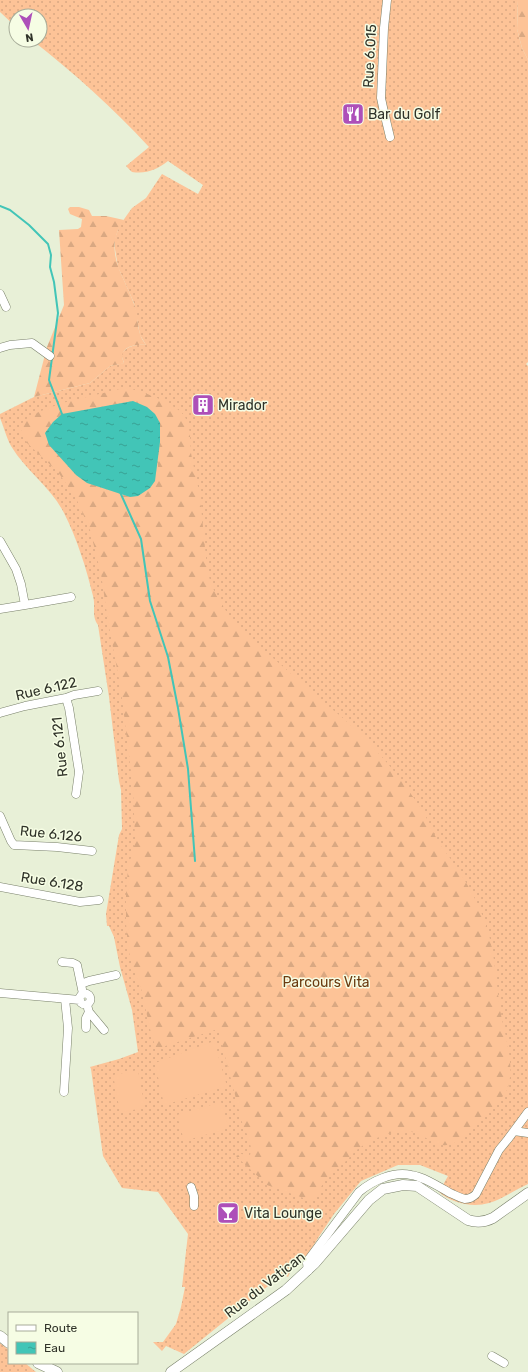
<svg xmlns="http://www.w3.org/2000/svg" width="528" height="1372" viewBox="0 0 528 1372" font-family="Rubik,sans-serif">
  <defs>
    <pattern id="grass-dots" width="8" height="8" patternUnits="userSpaceOnUse"><rect width="8" height="8" fill="#fdc397"/><path d="M2 2h.1M6 6h.1" fill="none" stroke="#d9a882" stroke-width="1.8" stroke-linecap="round"/></pattern>
    <pattern id="forest-firs" width="22" height="20" patternUnits="userSpaceOnUse"><rect width="22" height="20" fill="#fdc397"/><path d="M5 1l3.5 6h-7zM16 11l3.5 6h-7z" fill="#d9a882"/></pattern>
    <pattern id="water-ripples" width="26" height="14" patternUnits="userSpaceOnUse"><rect width="26" height="14" fill="#42c5b7"/><path d="M2 4q2-2 4 0t4 0M15 11q2-2 4 0t4 0" fill="none" stroke="#38a195"/></pattern>
  </defs>
  <rect width="100%" height="100%" fill="#e8f0d7"/>
  <path fill="url(#grass-dots)" d="M0,0H518L517,29L522,48L528,60V362L526,364L528,366V1184C515,1190 502,1199 489,1203C472,1208 452,1203 439,1192L448,1176L420,1165H398L361,1181L334,1214L318,1238L305,1260L297,1258L288,1277L283,1274L184,1354L166,1346L162,1351L153,1342H163L176,1324L181,1307L185,1287H182L188,1234L158,1192L122,1188L103,1156L91,1069L90,1067L119,1059L138,1052L132,1010L120,967L114,937L109,926H107L106,914L119,835L122,829L121,790L119,781L109,697L98,625C91,615 96,607 93,596C86,567 77,539 64,513C51,487 26,471 11,446C6,437 4,427 0,418V414L34,397L90,383L110,366L124,363L121,354C127,346 136,344 146,345L140,335L134,303L118,267L115,249V238L120,225L127,215L132,208L146,198L162,174L198,194L203,185L168,161C156,170 147,174 132,172L126,166L149,147C113,108 74,73 32,40H40V16H16V27L0,12Z
    M0,1343L9,1350V1363H25L36,1372H0Z"/>
  <path fill="url(#forest-firs)" fill-rule="evenodd" d="M518,0H528V60L522,48L517,29Z
    M70,207H79L89,210L92,216H106L124,220C102,251 124,275 134,304C138,313 137,324 140,334C141,338 144,342 146,345C134,344 117,347 124,363H126L110,366L90,383L34,397L47,347L64,305L59,230L78,229L81,227L82,219L70,214L68,209Z
    M124,388C137,388 179,405 185,417C191,428 190,441 191,453C193,466 197,479 199,492C203,519 204,546 208,573C218,615 257,644 288,671C299,681 309,690 320,700C361,730 396,769 423,812C429,821 432,831 437,839C442,848 449,856 454,864C468,884 480,906 487,928C496,957 496,986 501,1015C506,1039 517,1073 505,1094L462,1138C449,1148 440,1147 426,1138C421,1136 417,1133 412,1132C393,1129 373,1138 358,1149C353,1153 349,1158 345,1162C338,1168 331,1173 325,1181C321,1186 318,1193 315,1199L309,1200L267,1185L236,1156L241,1154L250,1155C253,1145 247,1134 243,1126L218,1029L156,1049L150,1029L141,988L134,971L128,948L126,923V893L128,868L134,847L135,838L133,789L121,690L108,621L101,574L90,530L76,498L58,472L27,443L21,430V425L24,421L30,416L41,411L62,403ZM133,401L160,442L158,457V467L130,497L87,483L62,414Z"/>
  <path fill="#fdc397" d="M214,1041L227,1086L164,1105L155,1063Z
    M138,1070L145,1108L120,1112L113,1075Z
    M221,1102L229,1128L184,1141L177,1115Z"/>
  <path fill="url(#water-ripples)" d="M133,401L147,407L155,414L160,423V442L155,481L150,488L138,496L130,497L87,483L76,475L49,445L45,433L53,422L62,414Z"/>
  <g fill="none" stroke-linecap="round" stroke-linejoin="round">
    <path stroke="#42c5b7" stroke-width="2" d="M0,206L10,210L29,225L48,244L51,255L50,267L54,282L58,313L49,380L62,414L64,416
      M120,492L141,539L150,601L168,657L178,708L188,769L195,861"/>
    <g stroke="#79806a" stroke-width="9">
      <path id="minor" d="M387,0L384,28L381,98L384,112L390,137
        M0,294L6,307
        M0,348L10,345L32,343L50,356
        M0,541L16,569L21,584L25,605L0,609
        M25,605L71,597
        M66,698L69,708L79,772L76,794
        M0,713L25,706L66,698L74,695L98,691
        M0,816L11,841L14,845L57,847L92,851
        M0,887L80,902L99,900
        M62,962L73,963L77,965L83,994
        M81,984L89,981L116,975
        M0,993L80,1000
        M79.5 999a5.5 5.5 0 1 1 11 0a5.5 5.5 0 1 1-11 0Z
        M87,1005L89,1012L104,1030
        M86,1028V1018L89,1012
        M64,1092L68,1028L65,999
        M514,1131L528,1133
        M191,1187L194,1196V1206
        M308,1271L307,1263L309,1259L359,1192C372,1181 393,1171 411,1175C424,1177 438,1186 450,1193C455,1195 460,1198 465,1199C470,1199 473,1197 476,1194L499,1150L508,1139L528,1112
        M492,1356L504,1363"/>
    </g>
    <g stroke="#79806a" stroke-width="11">
      <path id="tertiary" d="M0,1336L9,1343
        M38,1363L57,1372
        M171,1372L286,1290L315,1263L369,1200L383,1189L403,1185L417,1186L468,1220C477,1223 485,1222 493,1218L528,1193"/>
    </g>
    <use href="#minor" stroke="#fff" stroke-width="8"/>
    <use href="#tertiary" stroke="#fff" stroke-width="10"/>
  </g>
  <defs>
    <g id="restaurant-square" transform="scale(1.15)"><rect x="-9" y="-9" width="18" height="18" rx="4" fill="#ad4fb9" stroke="#f6fde4"/><path d="M-5-6h1v4h1v-4h1v4h1v-4h1v5L-1.5 .5V6h-2V.5L-5-1ZM5-6V6H3V1.5H1.5Q1.5-4 5-6Z" fill="#fff"/></g>
    <g id="building-square" transform="scale(1.15)"><rect x="-9" y="-9" width="18" height="18" rx="4" fill="#ad4fb9" stroke="#f6fde4"/><path d="M-4-6H4V6H1V3H-1V6H-4ZM-2.5-4.3h1.7v1.8h-1.7ZM.8-4.3h1.7v1.8H.8ZM-2.5-1h1.7V.8h-1.7ZM.8-1h1.7V.8H.8Z" fill="#fff"/></g>
    <g id="bar-square" transform="scale(1.15)"><rect x="-9" y="-9" width="18" height="18" rx="4" fill="#ad4fb9" stroke="#f6fde4"/><path d="M-6-5H6L.8 .8V4.5H3.5V6h-7V4.5H-.8V.8Z" fill="#fff"/></g>
  </defs>
  <g fill-rule="evenodd">
    <use href="#restaurant-square" x="353" y="114"/>
    <use href="#building-square" x="203" y="405"/>
    <use href="#bar-square" x="228" y="1213"/>
  </g>
  <g text-anchor="middle" dominant-baseline="central" stroke-width="3" stroke-linejoin="round" paint-order="stroke">
    <g font-size="14" fill="#303329" stroke="#f6fde4">
      <text transform="translate(370 56) rotate(-87)">Rue 6.015</text>
      <text transform="translate(46 689) rotate(-13)">Rue 6.122</text>
      <text transform="translate(60 747) rotate(-96)">Rue 6.121</text>
      <text transform="translate(51 834) rotate(6)">Rue 6.126</text>
      <text transform="translate(52 882) rotate(9)">Rue 6.128</text>
      <text transform="translate(265 1285) rotate(-38)">Rue du Vatican</text>
    </g>
    <g font-size="14" fill="#303329" stroke="#f6fde4" text-anchor="start">
      <text x="368" y="114">Bar du Golf</text>
      <text x="218" y="405">Mirador</text>
      <text x="244" y="1213">Vita Lounge</text>
    </g>
    <g font-size="14" fill="#6b3b10" stroke="#f6fde4">
      <text x="326" y="982">Parcours Vita</text>
    </g>
  </g>
  <rect x="8" y="1312" width="130" height="52" fill="#f6fde4" stroke="#a7ac99"/>
  <rect x="16" y="1325" width="20" height="6" fill="#ffffff" stroke="#a7ac99"/>
  <text x="44" y="1332" font-size="12" fill="#303329">Route</text>
  <rect x="16" y="1342" width="20" height="12" fill="url(#water-ripples)" stroke="#a7ac99"/>
  <text x="44" y="1352" font-size="12" fill="#303329">Eau</text>
  <g transform="translate(28 28) rotate(171)"><circle r="19" fill="#f6fde4" stroke="#a7ac99"/>
  <path d="M0-3L7 15L0 10L-7 15Z" fill="#ad4fb9"/>
  <text y="-6" font-size="11" font-weight="bold" text-anchor="middle" fill="#303329">N</text>
  </g>
</svg>
